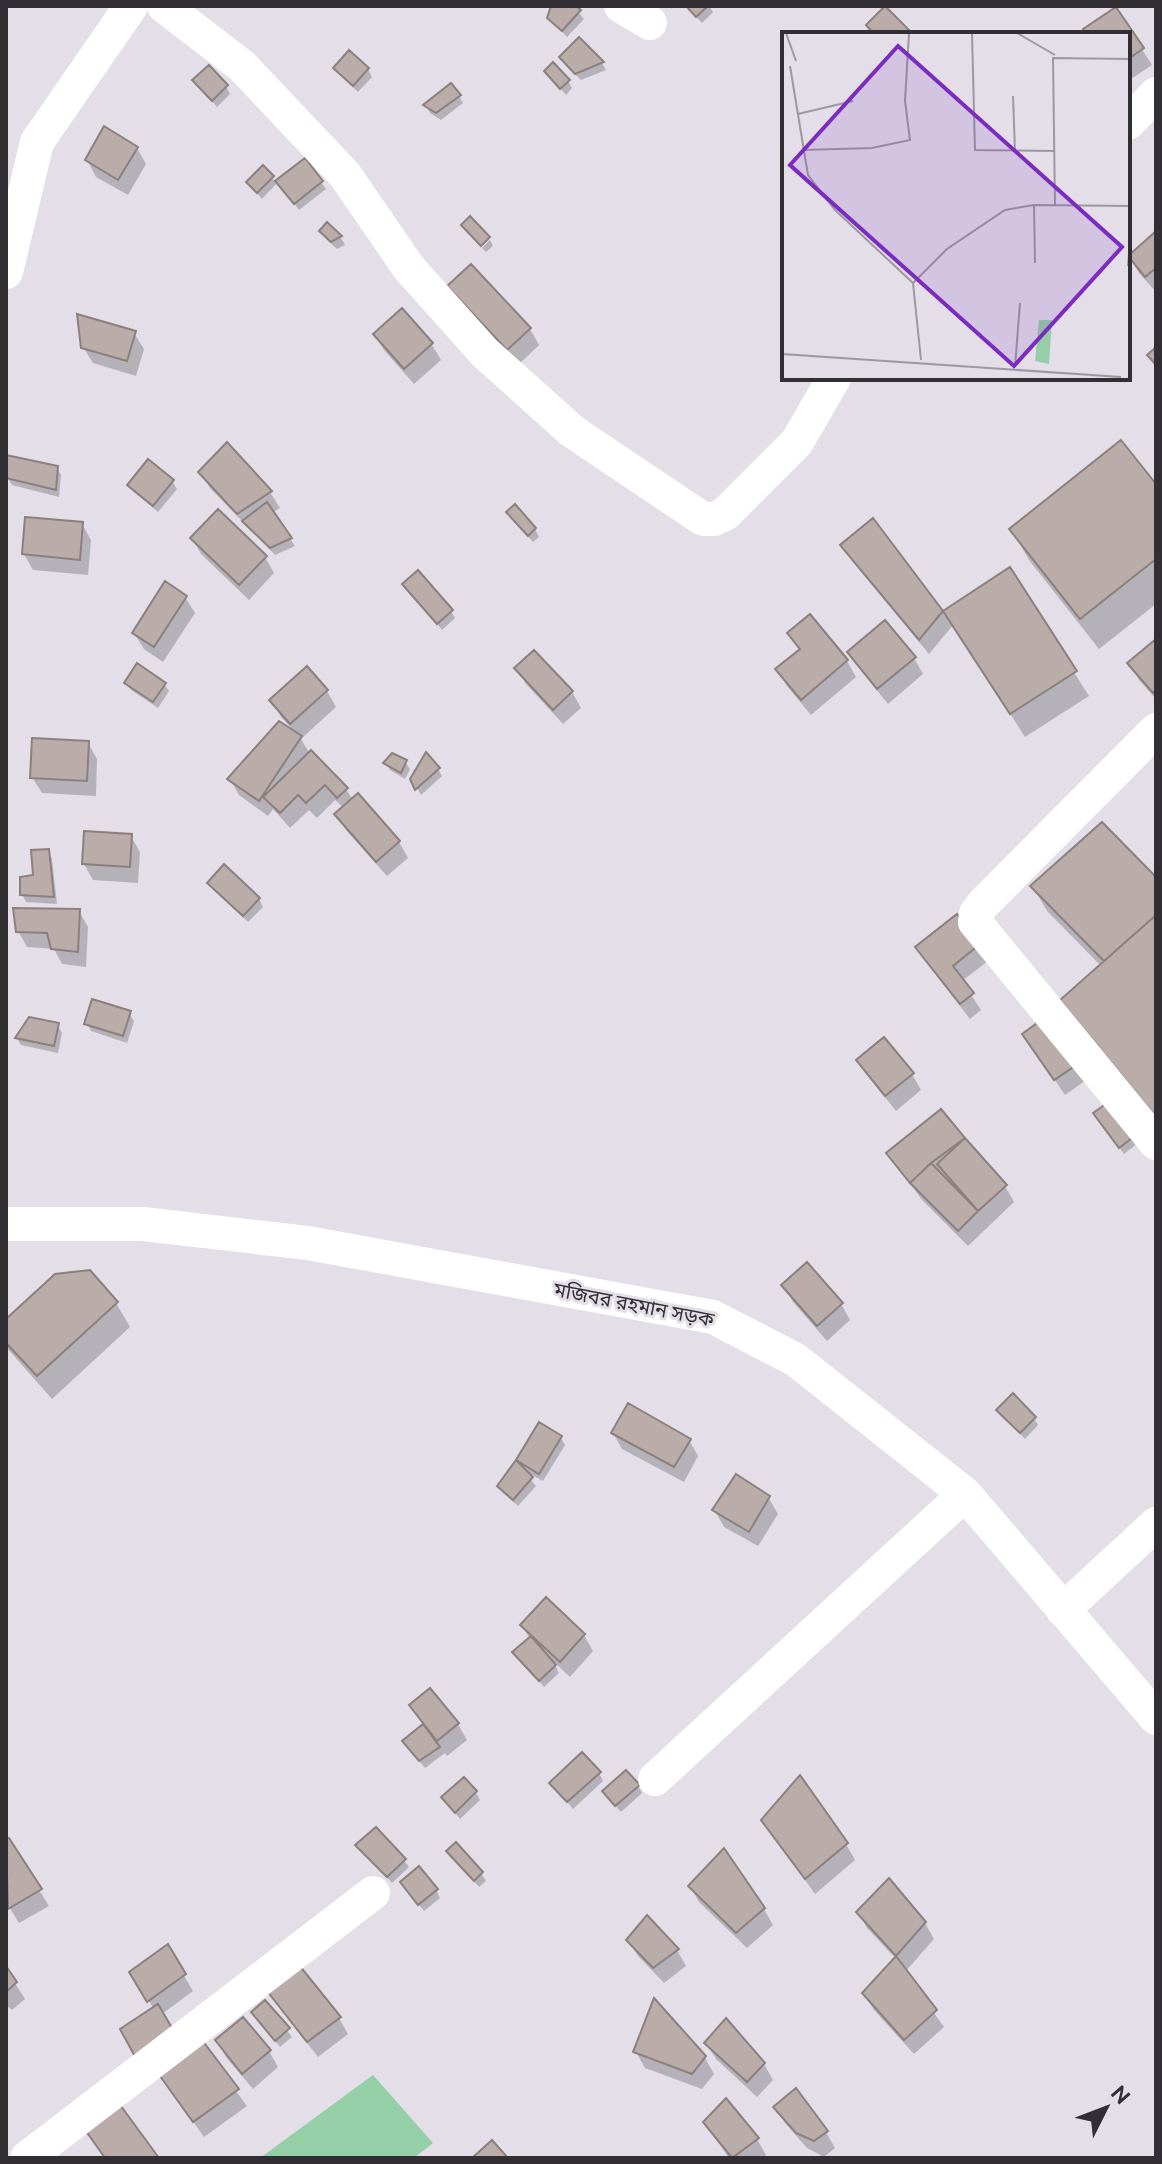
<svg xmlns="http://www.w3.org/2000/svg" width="1162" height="2164" viewBox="0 0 1162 2164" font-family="Ubuntu,'Noto Sans Bengali',sans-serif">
  <rect width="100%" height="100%" fill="#e3dee8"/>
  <path fill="#94cfa7" d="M373,2075L433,2143L414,2158H260Z"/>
  <path fill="#0003" d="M553,6H573L584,19L567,37L550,18Z
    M686,6H709L713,12L702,23Z
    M1116,9L1152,65L1128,81V34H1088Z
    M579,40L602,63L606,70L581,80L566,65L561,58Z
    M335,69H368L372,77L358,92Z
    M546,71L568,81L572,88L566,95Z
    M195,80L226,86L230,94L217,107Z
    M459,96L463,103L441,120L430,113L426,106Z
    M137,148L146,164L128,195L96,177L87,160Z
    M304,160L326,189L299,210L278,182L262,199L248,182L272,177L276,184Z
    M327,225L341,238L345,245L337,249L326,239L321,232Z
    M1156,234V292L1139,273L1130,257Z
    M490,240L493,246L486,252L482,248Z
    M459,302L530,329L539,345L518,365Z
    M402,311L432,345L441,360L414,384L384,350L375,335Z
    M134,333L144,349L136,376L93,363L83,347Z
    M227,444L270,492L280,508L272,513L295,546L275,555L210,488L201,472Z
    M57,468L61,475L59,497L12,485L7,477Z
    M172,481L177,489L158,512L134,492L130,485Z
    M1156,487V604L1099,649L1029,560L1011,529Z
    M513,520L535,529L539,537L533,542Z
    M873,521L942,613L1009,570L1089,696L1025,737L953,625L929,654L852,561L843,545Z
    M82,524L91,540L88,575L33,570L24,554Z
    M192,538L265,557L274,573L249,600L201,554Z
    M404,584L451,611L455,618L442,630Z
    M185,597L195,613L163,662L144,649L134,633Z
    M810,617L847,661L856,677L811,715L787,686L778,670L800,651L790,634Z
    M1156,642V699L1139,680L1130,664Z
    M849,652L914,658L923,674L888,704L859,668Z
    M307,669L327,691L336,707L301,739L310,754L346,789L353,800L399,842L408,858L387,876L346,830L337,814L344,808L335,800L317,818L309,810L290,828L273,809L268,816L239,795L230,779L295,732L281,717L272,701Z
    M517,669L572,692L581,708L563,724L526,684Z
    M126,683L164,684L169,691L158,708L131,690Z
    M88,743L97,759L96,796L42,793L32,777Z
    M405,762L410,769L405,779L390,770L386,763Z
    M438,769L442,776L421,795L412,779Z
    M131,836L140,852L138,883L93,880L84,864Z
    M48,851L52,859L57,904L26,902L22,894L36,877Z
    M224,867L259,899L263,907L248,922L214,890L209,883Z
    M1156,880V1124L1101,966L1047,911L1033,887Z
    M79,911L88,927L86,967L62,964L54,949L27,947L18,931Z
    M956,917L988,961L962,981L981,1010L970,1019L927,963L917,948Z
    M129,1013L134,1021L127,1043L91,1031L87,1023Z
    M1044,1021L1085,1081L1065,1095L1024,1035Z
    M57,1025L62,1033L58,1053L21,1045L17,1038Z
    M858,1060L912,1074L921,1090L896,1111L868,1076Z
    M940,1111L1005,1186L1014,1202L968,1246L922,1200L889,1154Z
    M1096,1114L1138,1143L1124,1154Z
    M784,1286L841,1304L850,1320L827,1341L793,1302Z
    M116,1303L130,1327L52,1399L6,1347V1322Z
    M998,1410L1034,1418L1038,1425L1025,1439Z
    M540,1425L560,1437L565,1445L543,1481L523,1470L536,1486L518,1506L503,1493L499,1486L518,1462Z
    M613,1433L689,1440L698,1456L684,1482L622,1449Z
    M768,1497L778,1514L758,1546L724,1527L715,1511Z
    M522,1626L584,1635L593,1651L570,1677L553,1661L559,1673L544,1687L515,1653L530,1639Z
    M430,1691L458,1724L467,1740L447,1756L445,1753L425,1768L409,1748L424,1726L411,1706Z
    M599,1773L603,1781L573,1809L552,1784Z
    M638,1786L642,1793L621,1812L609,1799Z
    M476,1792L480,1800L460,1819L444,1798Z
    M763,1821L846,1844L855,1860L815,1894Z
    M8,1840L49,1906L19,1923L6,1902V1842Z
    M358,1846L404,1860L409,1867L392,1883Z
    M449,1852L481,1873L486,1881L479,1887Z
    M690,1886L764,1909L773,1925L747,1948L699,1902Z
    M407,1890H436L440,1898L424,1911Z
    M858,1912L925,1923L934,1939L905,1972L944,2027L914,2054L874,2010L864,1994L896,1959L867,1928Z
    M628,1940L677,1950L686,1966L664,1983L638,1956Z
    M167,1947L193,1991L162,2014L183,2050L198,2039L247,2106L204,2137L157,2070L154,2009L132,1973Z
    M6,1969L25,1999L12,2010L6,2005Z
    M270,1991L339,2018L348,2034L318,2057L279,2007Z
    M265,2002L292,2037L280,2047L257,2019Z
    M655,2002L705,2058L714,2074L702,2089L645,2068L636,2052Z
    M726,2021L764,2064L773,2080L757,2097L716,2059L706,2043Z
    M217,2041L269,2051L278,2067L253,2089L226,2057Z
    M776,2107L826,2132L835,2148L824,2157L807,2148L785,2123Z
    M705,2122L757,2139L766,2155L762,2158H729Z"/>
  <path fill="#baada9" stroke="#8c807c" stroke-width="2" d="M551,6H576L581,10L562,31L547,18Z
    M686,6H708L696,17Z
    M885,6L913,34H874L866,25Z
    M1116,7L1144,48L1128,59V34H1086L1083,29Z
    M579,37L604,62L575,74L559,57Z
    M349,50L369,68L353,86L333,68Z
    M553,62L570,80L560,89L544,71Z
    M209,65L228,85L212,101L192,80Z
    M451,83L461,95L436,113L423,105Z
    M104,126L138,147L118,180L85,160Z
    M305,158L323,181L294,204L275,181Z
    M263,165L274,176L257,193L246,182Z
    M470,216L490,237L481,246L461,225Z
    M327,222L342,236L331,242L319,231Z
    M1156,231V268L1145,277L1128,256Z
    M471,264L531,328L507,350L447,286Z
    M402,308L433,343L404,369L373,334Z
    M77,314L136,331L127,361L81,348Z
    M1156,347V365L1147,355Z
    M1121,440L1156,484V559L1080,619L1009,529Z
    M227,442L272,491L237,514L198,472Z
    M6,455L58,466L56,490L6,478Z
    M148,459L174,480L153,506L127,485Z
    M267,502L292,538L270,548L242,521Z
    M515,504L536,528L528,536L506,512Z
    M218,509L267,556L239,585L190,538Z
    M25,517L83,522L80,560L22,554Z
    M873,518L943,611L919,640L840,545Z
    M1010,567L1077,671L1010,714L943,611Z
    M418,570L453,610L437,624L402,584Z
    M165,581L187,596L154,647L132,633Z
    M810,614L848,660L801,700L775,669L800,649L787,633Z
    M885,620L916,657L877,689L847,652Z
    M1156,639V690L1153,693L1127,663Z
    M534,650L573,691L553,710L514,668Z
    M137,663L166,683L153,702L124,683Z
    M307,666L328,690L290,724L269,700Z
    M279,721L302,736L259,801L227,779Z
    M32,738L89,741L87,781L30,778Z
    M311,750L348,788L337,798L325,785L306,803L298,795L280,813L263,797Z
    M426,752L440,768L415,790L410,779Z
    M392,753L407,760L401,773L383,763Z
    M358,793L400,841L376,862L334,814Z
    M1102,822L1156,877V915L1104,961L1030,886Z
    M84,831L132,834L130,867L82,864Z
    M49,849L54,897L20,895V877L33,875L31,850Z
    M224,864L260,898L243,916L207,883Z
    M13,908L80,909L78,952L51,949L47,933L16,932Z
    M957,914L980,944L953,966L974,993L960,1004L915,947Z
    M1156,915V1115L1155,1116L1060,1000Z
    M92,999L131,1011L123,1036L84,1024Z
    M29,1017L59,1023L54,1046L15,1038Z
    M1044,1018L1078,1064L1054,1080L1022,1034Z
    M884,1037L914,1073L885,1096L856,1060Z
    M1110,1101L1136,1135L1119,1148L1093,1113Z
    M941,1109L965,1138L931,1163L910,1183L886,1153Z
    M965,1138L1007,1185L978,1211L937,1164Z
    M931,1163L978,1211L958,1231L910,1183Z
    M807,1262L843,1303L817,1326L781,1285Z
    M90,1270L118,1302L37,1376L6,1343V1319L55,1274Z
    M1013,1393L1036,1417L1020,1433L996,1410Z
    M628,1403L691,1439L674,1467L611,1433Z
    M539,1422L562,1436L539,1474L516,1460Z
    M516,1460L533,1477L513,1500L497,1486Z
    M736,1474L770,1496L749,1532L712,1510Z
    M546,1597L585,1634L560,1662L520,1625Z
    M531,1636L556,1665L539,1681L512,1652Z
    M430,1688L459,1723L437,1741L409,1705Z
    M423,1724L440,1747L419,1761L402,1741Z
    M582,1752L601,1772L567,1802L549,1783Z
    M626,1770L640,1785L615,1806L602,1791Z
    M800,1775L848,1843L805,1879L761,1820Z
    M464,1777L477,1791L455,1813L441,1797Z
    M376,1827L406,1859L387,1877L355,1845Z
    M9,1838L42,1889L8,1909L6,1839Z
    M456,1842L483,1872L474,1881L446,1851Z
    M724,1848L765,1908L736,1933L688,1886Z
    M419,1866L438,1889L418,1905L400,1882Z
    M889,1878L926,1922L896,1956L856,1912Z
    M647,1915L679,1949L653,1968L626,1940Z
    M168,1944L186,1974L147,2002L129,1972Z
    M896,1956L937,2010L904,2040L862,1993Z
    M299,1965L341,2017L307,2042L267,1991Z
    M6,1966L17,1982L6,1992Z
    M654,1998L706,2056L692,2074L633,2052Z
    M265,2000L290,2028L275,2041L251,2012Z
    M158,2004L175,2033L138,2062L120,2029Z
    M243,2017L271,2050L242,2074L215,2040Z
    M726,2018L765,2063L747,2082L704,2043Z
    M199,2036L239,2089L193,2122L155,2069Z
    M796,2088L828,2131L814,2141L796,2133L773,2107Z
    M726,2098L759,2138L732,2158L703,2122Z
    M118,2102L159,2158H105L81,2124Z
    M492,2140L508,2158H472Z"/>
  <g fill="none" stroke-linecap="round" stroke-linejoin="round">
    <path stroke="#fff" stroke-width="34" d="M164,6L242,66L345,175L409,268L485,353L572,431L703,519H714L725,514L797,442L834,378
      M621,6L650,23
      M1128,123L1156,94
      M6,272L37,142L131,6
      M1156,730L984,903L976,913L975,922L1156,1143
      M6,1224H143L308,1243L713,1317L796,1360L965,1494L1156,1718
      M1063,1610L1156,1524
      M655,1779L965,1494
      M27,2158L373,1893"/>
  </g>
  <g text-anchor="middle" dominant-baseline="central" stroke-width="6" stroke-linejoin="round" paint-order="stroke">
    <g font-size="20" fill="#312f33" stroke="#e3dee8">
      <text transform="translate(634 1304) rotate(11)">মজিবর রহমান সড়ক</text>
    </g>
  </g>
  <g transform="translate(782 32)">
    <rect width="348" height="348" fill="#e3dee8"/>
    <path d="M257,288H270L267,332L253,329Z" fill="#94cfa7"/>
    <path fill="none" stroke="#9c98a0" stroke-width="2" d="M4,1L14,29M190,1L193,118L273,119M235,1L273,23M8,34L26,143L53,178L131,251L139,328M231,64L233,120M16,82L71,69M21,118L90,116L128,108L123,69L127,1M252,173L253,231M273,173L271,26L348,27M346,234L348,207M131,251L165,217L223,178L252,173L348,174M0,322L339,345M233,335L238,271"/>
    <path fill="#7b2cbf" fill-opacity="0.15" stroke="#7b2cbf" stroke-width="4" d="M116,14L340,215L232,334L8,133Z"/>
    <rect width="348" height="348" fill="none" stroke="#312f33" stroke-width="4"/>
  </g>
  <rect width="1162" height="2164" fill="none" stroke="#312f33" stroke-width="16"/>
  <g transform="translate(1106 2108) rotate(48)" stroke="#e3dee8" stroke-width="6" paint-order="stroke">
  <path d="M0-6L14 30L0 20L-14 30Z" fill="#312f33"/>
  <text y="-12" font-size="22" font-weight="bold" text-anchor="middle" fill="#312f33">N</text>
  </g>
</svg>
